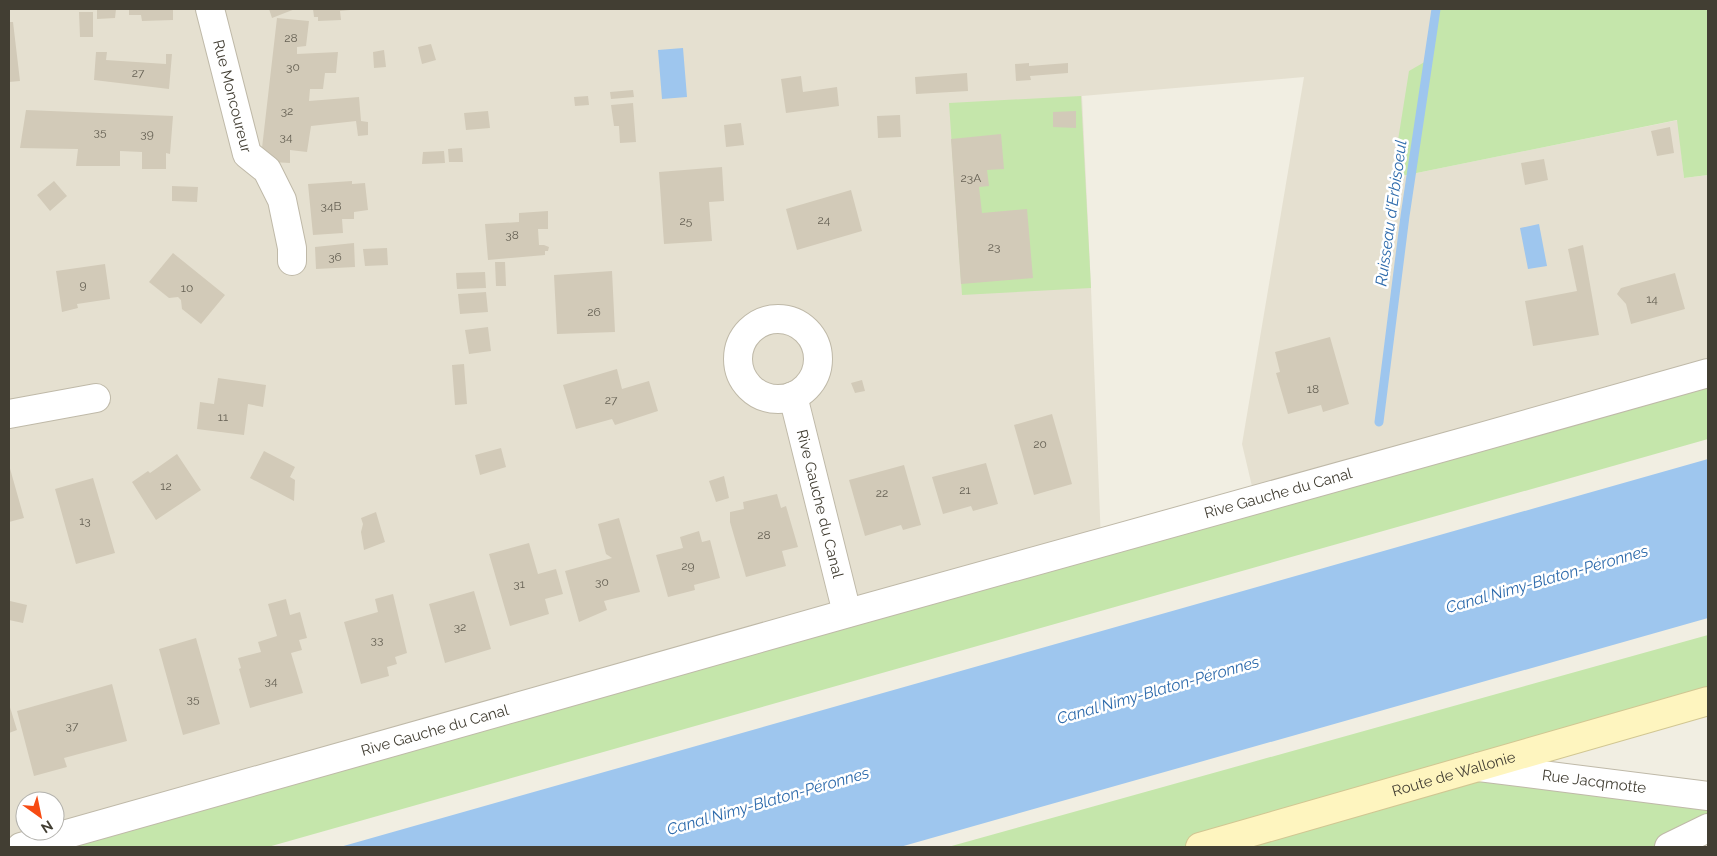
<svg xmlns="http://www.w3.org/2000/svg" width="1717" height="856" viewBox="0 0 1717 856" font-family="Raleway,sans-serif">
  <rect width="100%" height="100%" fill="#f1eee2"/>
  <path fill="#e5e0d0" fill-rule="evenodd" d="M9,9H1436L1428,60L1392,178L1678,120L1684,178L1708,175V373L1255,499L1242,444L1304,77L1082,96L1091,288L1101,542L9,847ZM25,801H55V831H25Z"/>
  <path fill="#c5e6ab" d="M1436,9H1708V175L1684,178L1677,120L1392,178L1409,71L1428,60Z
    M1081,96L1091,288L962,295L949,103Z
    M1708,373V439L268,847H21Z
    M1708,635V701L1481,766L1708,799V828L1699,832L1706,847H948Z"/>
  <path fill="#9ec6ee" d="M683,48L687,97L662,99L658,50Z
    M1539,224L1547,266L1528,269L1520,228Z
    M1708,459V618L900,847H340Z"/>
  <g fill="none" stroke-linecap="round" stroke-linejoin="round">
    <path stroke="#9ec6ee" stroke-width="9" d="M1379,422L1405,216L1436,9"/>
  </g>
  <path fill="#d2cab8" d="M97,9H116L115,18L97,19Z
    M129,9H173V20L142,21L141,15H129Z
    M269,9H295L272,18Z
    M313,9H350V10L340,11L341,20L318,21V17H314Z
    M79,12H93V37H80Z
    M277,18L309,21L306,46L297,47V54L338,52L336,73H325L323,89H310L309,101L359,97L361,121L368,122V135L358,136L356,121L311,126L307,152L290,150V163L272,162L262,148Z
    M9,22H13L20,81L9,82Z
    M431,44L436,60L422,64L418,47Z
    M384,50L386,67L374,68L373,52Z
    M96,52H107L106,60L166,64V54H172L169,89L94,80Z
    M1029,63V66L1068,63V73L1030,76L1031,80L1016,81L1015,64Z
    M967,73L968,91L916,94L915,77Z
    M801,76L803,92L837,87L839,106L786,113L781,79Z
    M633,90L634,97L611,99L610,92Z
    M588,96L589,105L575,106L574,97Z
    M633,103L636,142L620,143L619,126H614L611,105Z
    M26,110L173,116L170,154L166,153V169H142V152L120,151V166H76L78,149L20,148Z
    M488,111L490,128L466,130L464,113Z
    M1076,111V128L1053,127V112Z
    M900,115L901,137L878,138L877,116Z
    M741,123L744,145L726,147L724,125Z
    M1670,127L1674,153L1657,156L1651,131Z
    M1001,134L1004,169L987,170L989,186L979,187L982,213L1027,209L1033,278L961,284L951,139Z
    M462,148L463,162H449L448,149Z
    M444,151L445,163L422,164L423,152Z
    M1544,159L1548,180L1525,185L1521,163Z
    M722,167L724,201L709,202L712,241L664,244L659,172Z
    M54,181L67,196L50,211L37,195Z
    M352,181V184L365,183L368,210L354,212V219H342L343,233L313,235L308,184Z
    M172,186L198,187L197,202L172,201Z
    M851,190L862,231L797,250L786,209Z
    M548,211V229H538L539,245H544L549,247L548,251H545V255L488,260L485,224L519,222V213Z
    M354,243L355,267L316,269L315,247Z
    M1583,245L1599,335L1533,346L1525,301L1577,291L1568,249Z
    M387,248L388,265L365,266L363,249Z
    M173,253L225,295L201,324L182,309L181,300L178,297L169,298L149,282Z
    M495,262H505L506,286H496Z
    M105,264L110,299L77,304L78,308L62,312L56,271Z
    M612,271L615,332L557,334L554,275Z
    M485,272L486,288L457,289L456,273Z
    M1675,273L1685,309L1631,324L1626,304L1617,294L1621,288Z
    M486,292L488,312L460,314L458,294Z
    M488,327L491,351L469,354L465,330Z
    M1330,337L1349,404L1323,412L1321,405L1288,414L1276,373L1280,372L1275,352Z
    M464,364L467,404L455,405L452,365Z
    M617,369L622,389L649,381L658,411L615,425L612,419L576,429L563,385Z
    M218,378L266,385L263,407L248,404L244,435L197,429L200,402L214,404Z
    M862,380L865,391L855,393L851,383Z
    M1052,414L1072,484L1034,495L1014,425Z
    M501,448L506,467L480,475L475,455Z
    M264,451L295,467L290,477L295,480L294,501L250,478Z
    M177,454L201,490L156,520L132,482L148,471L150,473Z
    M986,463L998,504L973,511L971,506L943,514L932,477Z
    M9,465L24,518L9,522Z
    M904,465L921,525L903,530L901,525L865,536L849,480Z
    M724,476L729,498L716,502L709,481Z
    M93,478L115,553L76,564L55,489Z
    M777,494L781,508L786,506L798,547L782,551L786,566L746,577L730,522V512L744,509L743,502Z
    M376,512L385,542L364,550L361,532L363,524L361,518Z
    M619,518L640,592L604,601L607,610L579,622L565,571L612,558L606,554L598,524Z
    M699,531L702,542L710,540L720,578L694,585L695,590L668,597L656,555L683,548L680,537Z
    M529,543L538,574L556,569L563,594L545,599L549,614L510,626L489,554Z
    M474,591L491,649L445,663L429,604Z
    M393,594L407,653L395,657L397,664L387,667L389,676L361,684L344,622L378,612L375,599Z
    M286,599L290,615L300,612L307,638L299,640L302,650L291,653L303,693L250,708L239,669L241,668L238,658L261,652L258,642L277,636L268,604Z
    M10,601L27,605L23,623L9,620Z
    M196,638L220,724L183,735L159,649Z
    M112,684L127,741L64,758L67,767L34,776L17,711Z
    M9,704L17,730L9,733Z"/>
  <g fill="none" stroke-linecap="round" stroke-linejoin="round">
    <g stroke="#bfb9a8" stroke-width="30">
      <g id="minor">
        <path id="s1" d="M210,9L247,154L267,170L282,200L292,248V261"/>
        <circle cx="778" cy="359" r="40"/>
        <path id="s2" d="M793,396L847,613"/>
        <path d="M9,414L96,398"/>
        <path id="s3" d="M21,847C298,770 575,690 852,612C1137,532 1423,454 1708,373"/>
        <path d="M1669,847L1708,828"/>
      </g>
    </g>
    <g stroke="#bfb9a8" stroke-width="30">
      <g id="tertiary">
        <path id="s4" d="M1479,767L1708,796"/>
      </g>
    </g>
    <g stroke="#d1c692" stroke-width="30">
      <g id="secondary">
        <path id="s5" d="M1200,847L1708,701"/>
      </g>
    </g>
    <use href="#minor" stroke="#fff" stroke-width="28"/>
    <use href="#tertiary" stroke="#fff" stroke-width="28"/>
    <use href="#secondary" stroke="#fef5bf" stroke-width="28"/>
  </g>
  <g text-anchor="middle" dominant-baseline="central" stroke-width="5" stroke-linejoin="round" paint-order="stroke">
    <g font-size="12" fill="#666154">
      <text x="291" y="38">28</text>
      <text x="293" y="67">30</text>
      <text x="138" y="73">27</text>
      <text x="287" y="111">32</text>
      <text x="100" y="132">35</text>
      <text x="147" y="134">39</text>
      <text x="286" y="137">34</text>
      <text x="971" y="178">23A</text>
      <text x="331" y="206">34B</text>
      <text x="824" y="220">24</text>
      <text x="686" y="221">25</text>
      <text x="512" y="235">38</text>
      <text x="994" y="247">23</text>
      <text x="335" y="257">36</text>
      <text x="83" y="285">9</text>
      <text x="187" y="288">10</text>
      <text x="1652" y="299">14</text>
      <text x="594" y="312">26</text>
      <text x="1313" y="389">18</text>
      <text x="611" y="400">27</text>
      <text x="223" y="417">11</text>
      <text x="1040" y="444">20</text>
      <text x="166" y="486">12</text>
      <text x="965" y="490">21</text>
      <text x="882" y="493">22</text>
      <text x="85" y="521">13</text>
      <text x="764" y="535">28</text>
      <text x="688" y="566">29</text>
      <text x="602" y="582">30</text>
      <text x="519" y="584">31</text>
      <text x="460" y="627">32</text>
      <text x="377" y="640">33</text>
      <text x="271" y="681">34</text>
      <text x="193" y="699">35</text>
      <text x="72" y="726">37</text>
    </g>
    <g font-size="15" fill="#423e33" stroke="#fff">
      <text stroke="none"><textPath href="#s1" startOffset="90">Rue Moncoureur</textPath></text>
      <text stroke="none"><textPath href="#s3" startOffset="1306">Rive Gauche du Canal</textPath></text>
      <text stroke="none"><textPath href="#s2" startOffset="111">Rive Gauche du Canal</textPath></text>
      <text stroke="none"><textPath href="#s3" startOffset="430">Rive Gauche du Canal</textPath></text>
      <text stroke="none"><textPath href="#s5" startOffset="264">Route de Wallonie</textPath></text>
      <text stroke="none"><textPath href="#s4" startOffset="116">Rue Jacqmotte</textPath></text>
    </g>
    <g font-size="16" font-style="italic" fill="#2e6bac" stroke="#fff">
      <text transform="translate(1391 213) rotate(-82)">Ruisseau d'Erbisoeul</text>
      <text transform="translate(1547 579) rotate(-16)">Canal Nimy-Blaton-Péronnes</text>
      <text transform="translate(1158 690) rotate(-16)">Canal Nimy-Blaton-Péronnes</text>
      <text transform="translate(768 801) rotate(-16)">Canal Nimy-Blaton-Péronnes</text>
    </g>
  </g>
  <rect width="1717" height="856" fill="none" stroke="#423e33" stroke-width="20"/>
  <g transform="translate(40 816) rotate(147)"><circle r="24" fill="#ffffff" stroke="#b3b2ad"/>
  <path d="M0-4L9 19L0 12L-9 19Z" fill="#f74b13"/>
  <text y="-8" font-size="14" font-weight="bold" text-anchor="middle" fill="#423e33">N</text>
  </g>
</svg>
